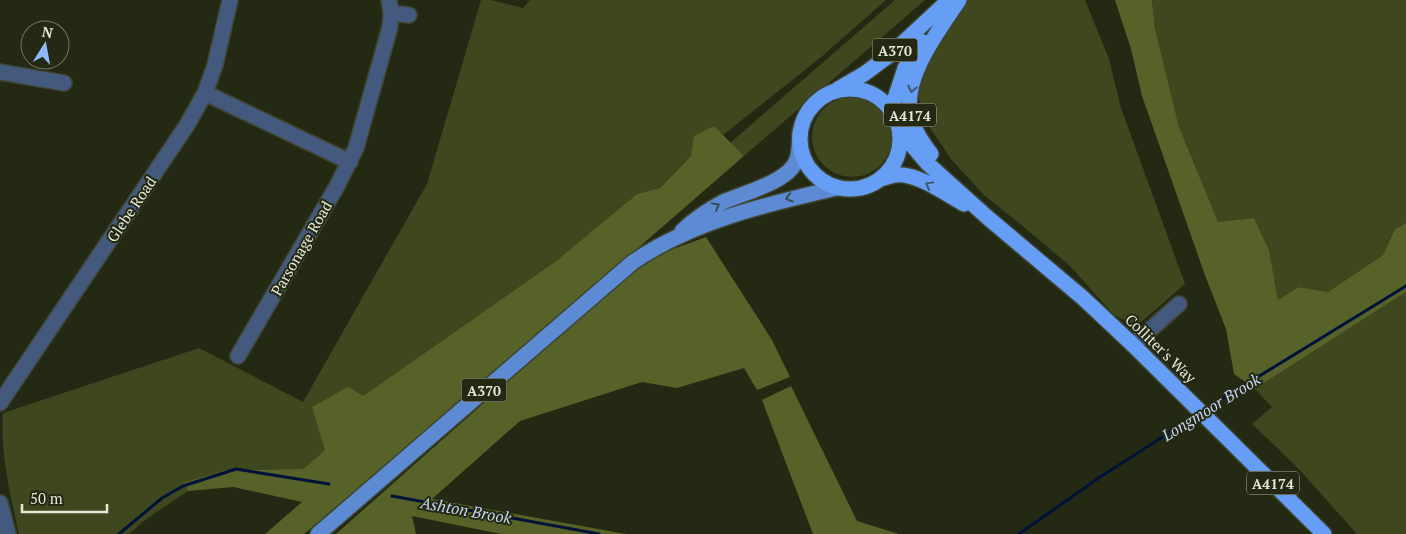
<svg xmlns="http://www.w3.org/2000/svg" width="1406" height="534" viewBox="0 0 1406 534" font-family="'PT Serif',serif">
  <rect width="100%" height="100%" fill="#242913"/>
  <path fill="#3f471f" d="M481,0H490L523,8L530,0H886L820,58L723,135L714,127L691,156L660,188L637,194L556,261L363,396L325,450L303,469L225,470L183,484L188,491L145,520L129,534H19C10,494 0,454 3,413L199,348L303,402L427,184Z
    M895,0H925L744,156L730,143Z
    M969,0H1085L1109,59L1121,108L1185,284L1141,322H1128L1114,315L1071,267L1031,233L984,195L951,159L926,122L918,96L924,71L936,46L957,13Z
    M1152,0H1406V223L1395,229L1383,255L1328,292L1299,287L1278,301L1269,250L1254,218L1218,223L1179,127L1155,28Z
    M812 137a40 40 0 1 1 80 0a40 40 0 1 1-80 0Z
    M1406,292V534H1357L1296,466L1252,424L1272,407L1255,389Z"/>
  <path fill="#566228" d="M1115,0H1152L1155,28L1179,127L1218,222L1254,218L1269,250L1278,300L1299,287L1328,292L1383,255L1395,229L1406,223V292L1255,389L1234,374L1226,329L1206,278L1142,96L1131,49Z
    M714,126L744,156L486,380L304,534H265L302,502L233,487L188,491L183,483L225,470L303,469L325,450L312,407L348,387L363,396L556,261L637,194L660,188L691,156L694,136Z
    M706,237L772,340L790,377L757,390L744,368L677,388L642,382L520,421L432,499L626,534H501L412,516L416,534H336L646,259Z
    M791,386L857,521L899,534H813L762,400Z"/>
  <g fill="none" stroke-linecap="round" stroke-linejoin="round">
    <path stroke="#001239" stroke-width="3" d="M1204,410L1406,286
      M392,496L599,534
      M119,534L162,498L183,486L236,469L329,484
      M1019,534L1100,477L1197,415"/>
    <g stroke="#3f442f" stroke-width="18">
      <path id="minor" d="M391,13L409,15
        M0,72L64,83
        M205,93L350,162
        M1133,345L1179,304
        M238,356L337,186L356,148L390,27L391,13L389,0
        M0,403L187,125L205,93L215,65L230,0
        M0,503L8,534"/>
    </g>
    <g stroke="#3f442f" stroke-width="18">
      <path id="major" d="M682,231C694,219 708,210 723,202C743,193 790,182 797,159C800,151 799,140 800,132
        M318,534L633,262C693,221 767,204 837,188"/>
    </g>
    <g stroke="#3f442f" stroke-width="18">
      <path id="highway" d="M838,89L864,74L891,54L949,0
        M800 139a50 50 0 1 1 100 0a50 50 0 1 1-100 0Z
        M891,110L905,68L923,42
        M898,125L905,137L927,163L987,217L1083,298L1133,345L1324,534
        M931,154C923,143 914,131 911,116C901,79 939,30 959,0
        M880,179C885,178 890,176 895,175C916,172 946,194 964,204"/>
    </g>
    <use href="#minor" stroke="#43597d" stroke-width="15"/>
    <use href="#major" stroke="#5c8ad3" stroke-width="15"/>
    <use href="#highway" stroke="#669df5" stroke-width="15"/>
  </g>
  <defs><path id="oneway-chevron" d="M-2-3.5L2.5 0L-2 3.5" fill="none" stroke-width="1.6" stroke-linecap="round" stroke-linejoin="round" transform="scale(1.25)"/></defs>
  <g stroke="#3e576d">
    <use href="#oneway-chevron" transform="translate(912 89) rotate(103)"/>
    <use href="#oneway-chevron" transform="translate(929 185) rotate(-151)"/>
  </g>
  <g stroke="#384b56">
    <use href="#oneway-chevron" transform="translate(789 198) rotate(164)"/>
    <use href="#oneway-chevron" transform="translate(716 206) rotate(-29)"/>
  </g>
  <g text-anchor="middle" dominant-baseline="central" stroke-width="4" stroke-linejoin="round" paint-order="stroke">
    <g fill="#242913" stroke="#aaaf9e" stroke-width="1">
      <rect x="872.5" y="38.5" width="45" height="23" rx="4"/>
      <rect x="884" y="103.5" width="52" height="23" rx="4"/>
      <rect x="461.5" y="378.5" width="45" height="23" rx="4"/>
      <rect x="1247" y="471.5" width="52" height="23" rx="4"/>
    </g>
    <g font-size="14" font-weight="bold" fill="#e4e8d9">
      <text x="895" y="50">A370</text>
      <text x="910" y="115">A4174</text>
      <text x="484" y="390">A370</text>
      <text x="1273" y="483">A4174</text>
    </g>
    <g font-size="15" fill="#e4e8d9" stroke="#242913">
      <text transform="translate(131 209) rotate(-56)">Glebe Road</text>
      <text transform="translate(301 248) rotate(-60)">Parsonage Road</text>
      <text transform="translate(1161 348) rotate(44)">Colliter's Way</text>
    </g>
    <g font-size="16" font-style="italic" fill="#c4d6f3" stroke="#242913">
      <text transform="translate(1211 407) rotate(-32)">Longmoor Brook</text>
      <text transform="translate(466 510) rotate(10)">Ashton Brook</text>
    </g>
  </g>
  <g transform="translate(45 45) rotate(11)"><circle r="24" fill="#242913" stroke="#717562"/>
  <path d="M0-4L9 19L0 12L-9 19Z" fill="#8eb9fc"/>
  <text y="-8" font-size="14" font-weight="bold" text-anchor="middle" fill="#e4e8d9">N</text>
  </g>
  <path d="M22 504v8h85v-8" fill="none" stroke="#e4e8d9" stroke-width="2.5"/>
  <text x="30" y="504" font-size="15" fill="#e4e8d9" stroke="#242913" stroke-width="4" paint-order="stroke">50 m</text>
</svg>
